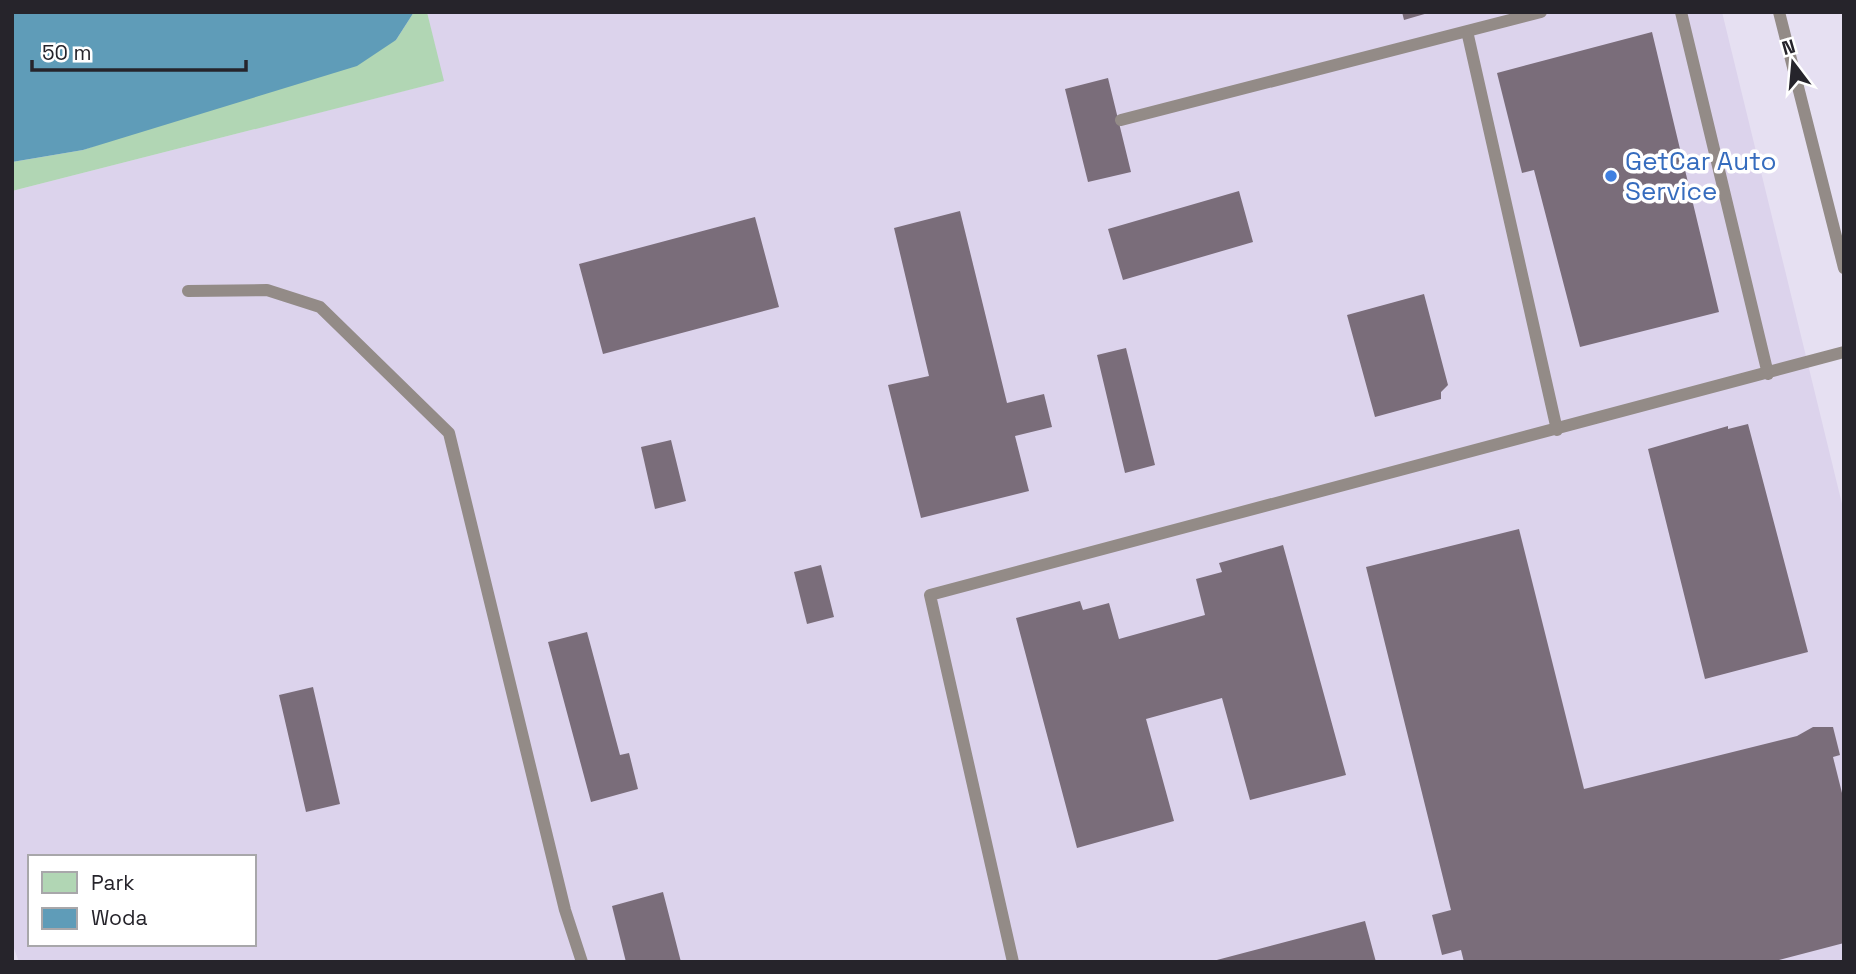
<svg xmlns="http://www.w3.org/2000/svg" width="1856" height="974" viewBox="0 0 1856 974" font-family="'Space Grotesk',sans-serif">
  <rect width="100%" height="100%" fill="#e6e0f2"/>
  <path fill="#dcd3ec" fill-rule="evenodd" d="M427,12H1722L1844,512V962H19L12,943V191L443,81ZM30,857H254V944H30Z"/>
  <path fill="#b1d6b4" d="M414,12H427L444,81L12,191V162L83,150L396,40Z"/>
  <path fill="#5f9cb8" d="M12,12H414L396,40L357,66L83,150L12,162Z"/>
  <path fill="#7a6d7a" d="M1402,12H1428V13L1404,20Z
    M1652,32L1719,312L1580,347L1534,170L1522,173L1497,73Z
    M1108,78L1131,172L1088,182L1065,89Z
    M1239,191L1253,242L1123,280L1108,229Z
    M960,211L1007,403L1044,394L1052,427L1015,436L1029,491L921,518L888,385L929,376L894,228Z
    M755,217L779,307L603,354L579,264Z
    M1424,294L1448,385L1441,392V399L1375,417L1347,315Z
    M1126,348L1155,465L1125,473L1097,355Z
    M1748,424L1808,652L1705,679L1648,449L1728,426V429Z
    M671,440L686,501L655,509L641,447Z
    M1519,529L1584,789L1797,736L1813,727H1833L1840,755L1833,757L1844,801V943L1771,962H1464L1461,950L1442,955L1432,915L1451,910L1366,567Z
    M1283,545L1346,775L1250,800L1222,698L1146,719L1174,821L1077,848L1016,618L1080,601L1083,610L1109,603L1119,639L1205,615L1196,579L1222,572L1219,563Z
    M821,565L834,617L807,624L794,572Z
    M587,632L620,755L629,753L638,789L591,802L548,642Z
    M313,687L340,804L306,812L279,695Z
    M663,892L681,962H626L612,906Z
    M1365,921L1376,962H1213V961Z"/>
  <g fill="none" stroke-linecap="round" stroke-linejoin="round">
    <path stroke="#938b87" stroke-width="12" d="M1681,12L1768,374
      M1779,12L1844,268
      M1467,31L1557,430
      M1121,120L1541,12
      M188,291L267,290L320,307L449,433L565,910L582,962
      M1013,962L930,595L1844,352"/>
  </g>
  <circle fill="#3f7fe0" stroke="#fff" stroke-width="2.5" cx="1611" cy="176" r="7"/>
  <g text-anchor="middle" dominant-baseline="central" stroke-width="7" stroke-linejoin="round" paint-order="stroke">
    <g font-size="26" fill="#366cbe" stroke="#fff" text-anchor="start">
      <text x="1625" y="161">GetCar Auto<tspan x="1625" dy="30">Service</tspan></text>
    </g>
  </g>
  <rect width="1856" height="974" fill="none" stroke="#26242b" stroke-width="28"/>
  <rect x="28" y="855" width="228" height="91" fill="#ffffff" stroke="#a8a7aa" stroke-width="2"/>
  <rect x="42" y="872" width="35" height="21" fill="#b1d6b4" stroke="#a8a7aa" stroke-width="2"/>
  <text x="91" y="890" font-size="21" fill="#26242b">Park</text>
  <rect x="42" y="908" width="35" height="21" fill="#5f9cb8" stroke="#a8a7aa" stroke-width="2"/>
  <text x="91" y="925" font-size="21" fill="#26242b">Woda</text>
  <g transform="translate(1793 63) rotate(344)" stroke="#ffffff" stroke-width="5" paint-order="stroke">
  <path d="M0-5L12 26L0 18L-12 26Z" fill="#26242b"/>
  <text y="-10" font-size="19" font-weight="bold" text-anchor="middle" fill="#26242b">N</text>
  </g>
  <path d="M32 60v10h214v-10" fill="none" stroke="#26242b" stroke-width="3.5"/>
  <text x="42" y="60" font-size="21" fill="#26242b" stroke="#ffffff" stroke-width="5" paint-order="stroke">50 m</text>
</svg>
